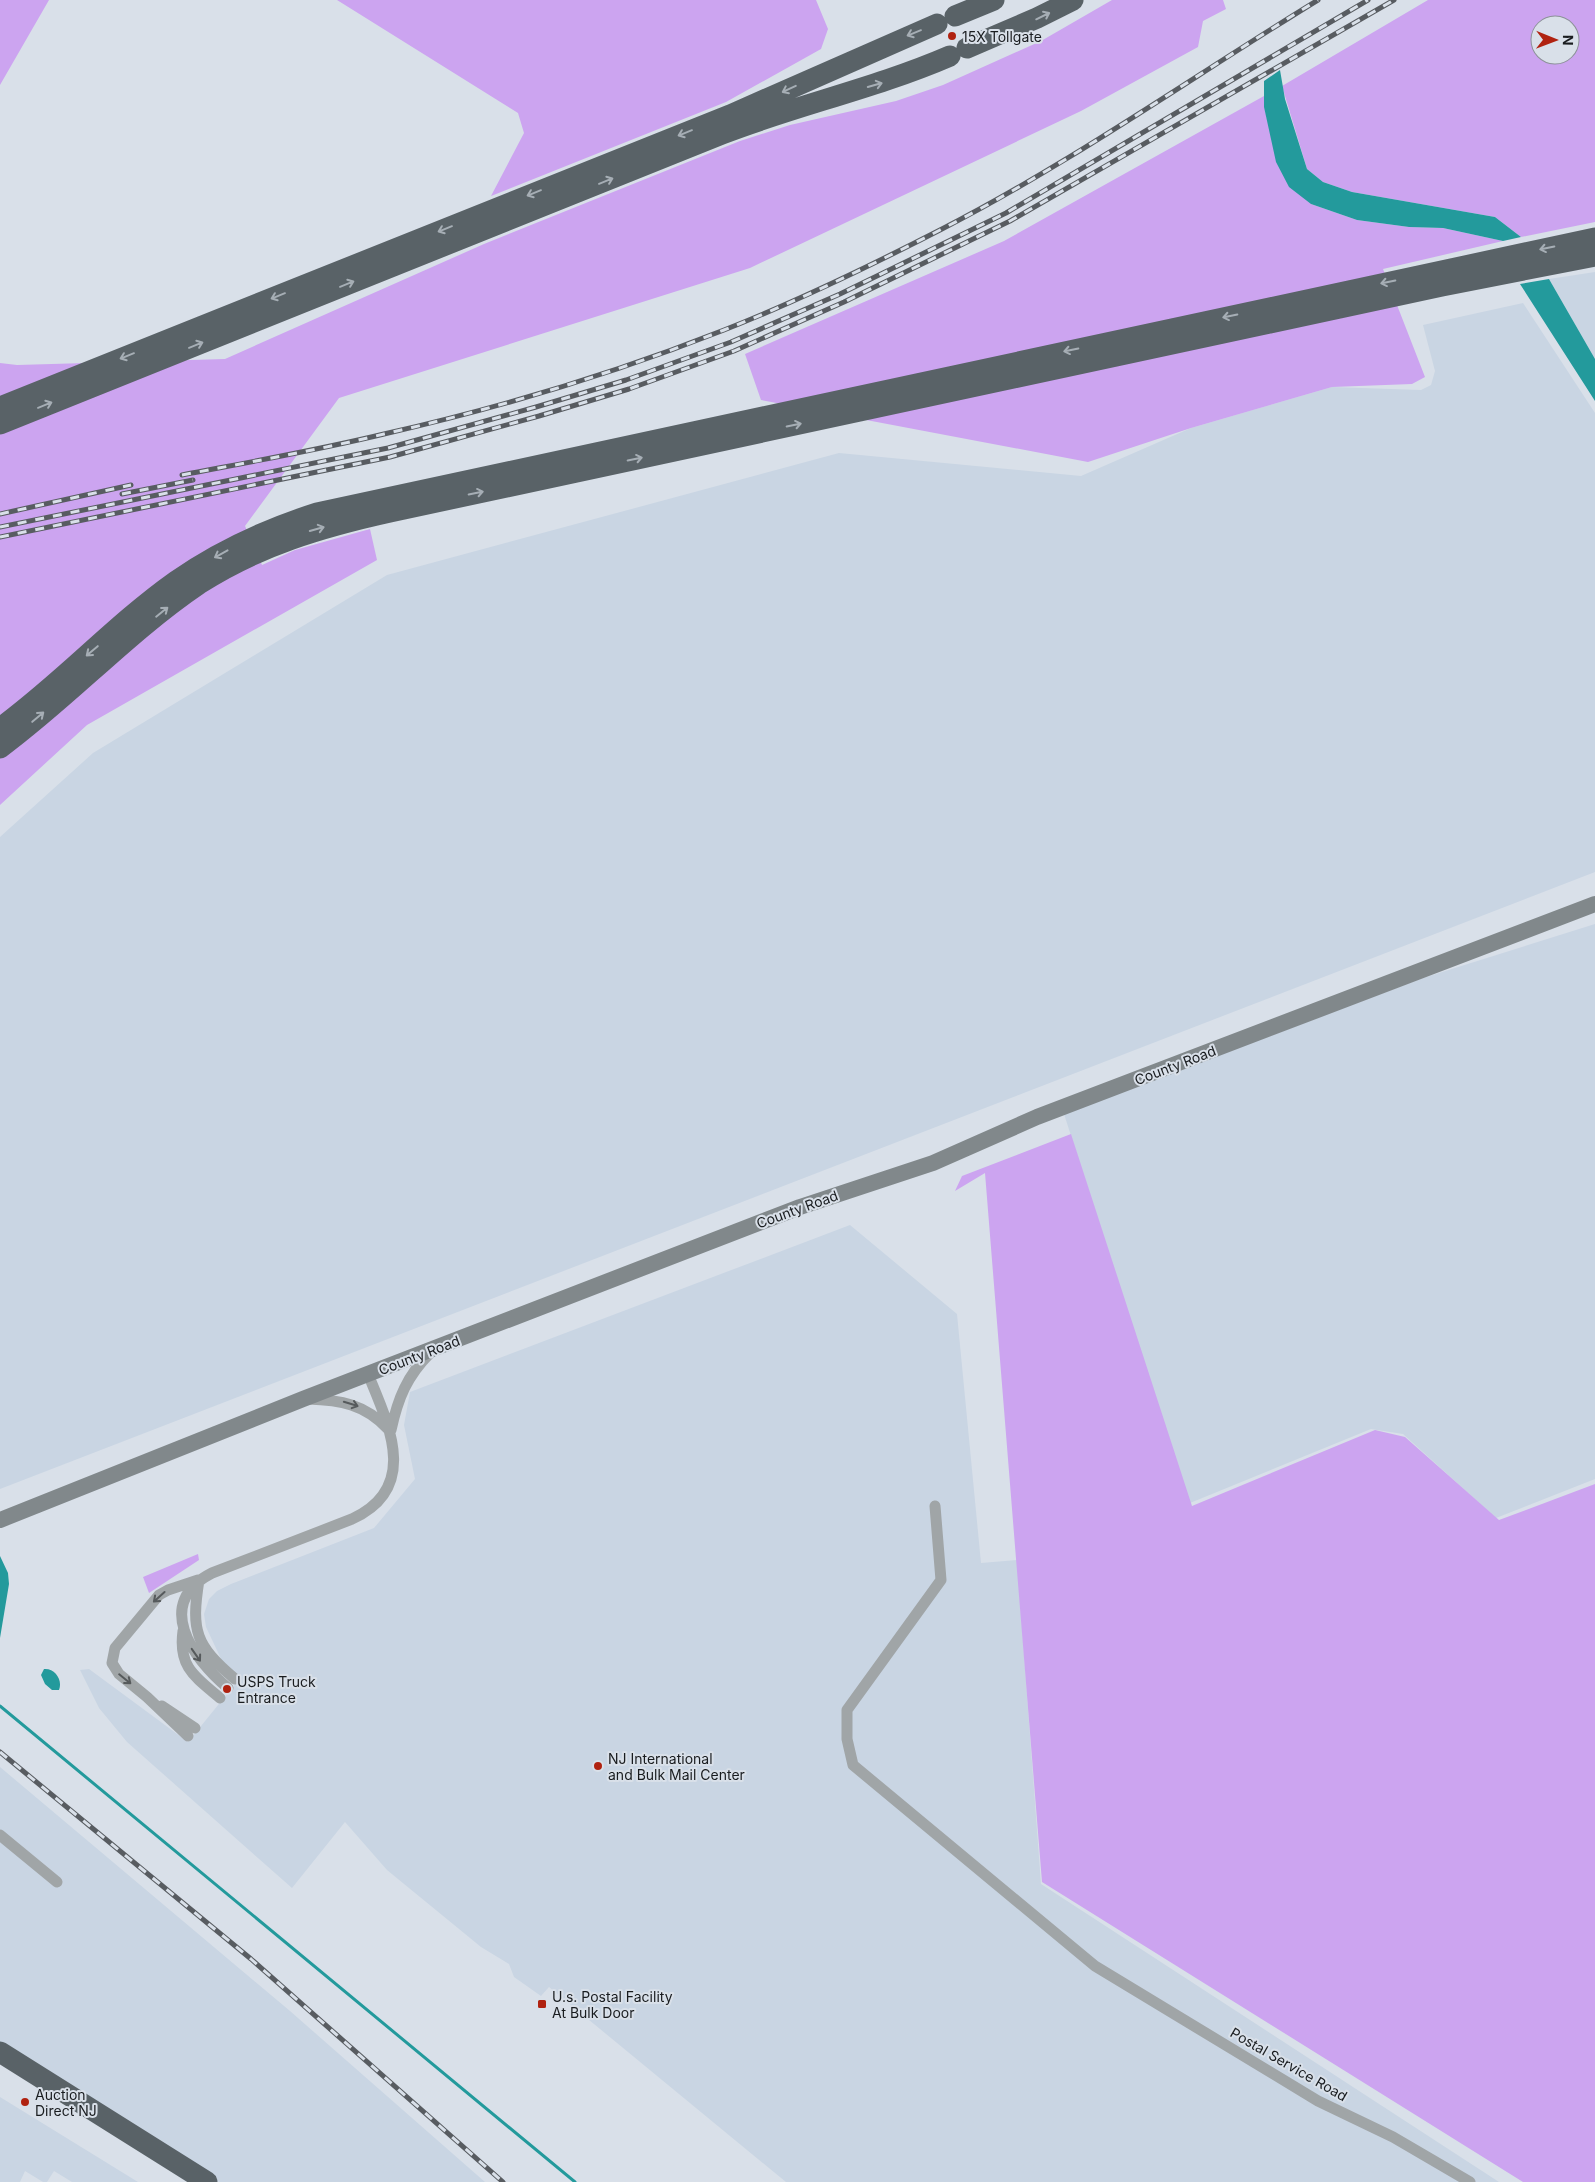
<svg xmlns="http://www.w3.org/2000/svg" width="1595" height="2182" viewBox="0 0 1595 2182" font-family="Inter,sans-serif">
  <rect width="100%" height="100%" fill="#d9e0e9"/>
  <path fill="#c9d5e3" d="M1595,272V359L1549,279Z
    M1523,303L1595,413V872L0,1489V837L93,753L387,575L839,453L1081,476L1191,428L1332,387L1421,390L1431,385L1435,371L1423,325Z
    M1595,924V1479L1496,1518L1403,1434L1371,1429L1190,1503L1064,1114L1423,978Z
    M850,1225L957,1314L981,1563L1017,1560L1041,1884L1499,2182H786L549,1987L541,1996L514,1977L509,1964L481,1947L387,1870L345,1822L292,1888L127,1742L99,1708L80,1670L89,1669L188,1742L240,1678L222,1661L206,1627L204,1614L209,1599L217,1591L231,1584L374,1528L415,1479L404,1425L410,1392Z
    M0,1767L290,2011L485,2182H219L0,2045Z
    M0,2097L138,2182H72L54,2171L47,2182H43L25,2171L20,2182H0Z"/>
  <path fill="#cca4f0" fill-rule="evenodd" d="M0,0H49L0,85Z
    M337,0H816L828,29L821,49L726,102L491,196L524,133L518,113Z
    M1112,0H1223L1226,9L1203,21L1198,47L1081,111L750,268L339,398L245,526L262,565L295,550L370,529L377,560L87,725L0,805V363L17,365L225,359L484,244L740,141L790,125L896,101L943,85L1041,41Z
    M1428,0H1595V222L1521,237L1495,217L1352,192L1323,182L1307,169L1282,86ZM1540,25H1570V55H1540Z
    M1264,96C1264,135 1293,172 1311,204L1357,220L1409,227L1443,228L1503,241L1383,269L1425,377L1412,384L1332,387L1191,428L1088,462L761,400L745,354L1004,241Z
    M1071,1134L1192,1506L1375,1430L1405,1437L1499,1520L1595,1484V2182H1523L1042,1882L985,1173L955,1191L962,1176Z
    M198,1554L199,1560L149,1593L143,1577Z"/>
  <path fill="#239a9c" d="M1280,70L1285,99L1307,169L1323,182L1352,192L1495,217L1521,237L1503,241L1443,228L1409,227L1357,220L1311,204L1289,187L1276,162L1264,107V81Z
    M1549,279L1595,359V401L1520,284Z
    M0,1556L8,1573L9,1584L0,1638Z
    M44,1669C55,1668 63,1680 59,1690H52L45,1684L41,1675Z"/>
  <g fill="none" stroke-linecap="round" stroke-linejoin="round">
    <path stroke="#239a9c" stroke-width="3" d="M0,1706L575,2182"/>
    <path stroke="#a0a5a7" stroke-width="11" d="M308,1399C340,1400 365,1404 388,1429
      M391,1430C398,1398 407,1376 430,1353
      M935,1506L941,1580L847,1710V1739L853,1765L1095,1966L1318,2101L1393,2137L1470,2182
      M199,1580C191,1631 195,1645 235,1679
      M183,1631C178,1667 195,1677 220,1698
      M228,1688C192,1658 153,1603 212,1573L352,1519C420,1488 389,1425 368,1374
      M162,1706L195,1728
      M188,1736L147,1697L119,1674L112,1663L115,1648L159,1595L168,1590L198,1580
      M0,1835L57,1882"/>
    <path stroke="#81888b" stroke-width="16" d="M0,1520L303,1399L800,1207L933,1163L1037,1117L1595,904"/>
    <path stroke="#596267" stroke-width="21" d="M955,16L994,0
      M967,48L1037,18L1073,0
      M0,407L730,115L937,24
      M0,424L722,134C797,105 876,88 950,56
      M0,728C62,683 114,625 176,581C219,551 267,529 317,513L1595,238
      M0,748C69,697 128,632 199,584C258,546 322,527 390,512L1442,286L1595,256
      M0,2052L207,2182"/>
    <g stroke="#585c61" stroke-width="5">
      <path id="rail" d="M182,475C250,462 318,450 384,434C499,408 615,373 724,330C798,301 870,266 940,230C1071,163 1192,77 1318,0
        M122,494L193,480
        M0,514L131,485
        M0,527L388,448L536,407L626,380L731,342L840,294L1006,213L1368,0
        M0,537L390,457L539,416L629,389L734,351L844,302L1010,221L1394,0
        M0,1752L251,1959L503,2182"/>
    </g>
    <use href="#rail" stroke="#d9e0e9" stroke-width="3" stroke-dasharray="9" stroke-linecap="butt"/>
  </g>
  <defs><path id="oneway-shaft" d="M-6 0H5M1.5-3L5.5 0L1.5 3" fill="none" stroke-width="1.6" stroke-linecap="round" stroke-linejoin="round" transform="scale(1.25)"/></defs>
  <g stroke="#a6aeb5">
    <use href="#oneway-shaft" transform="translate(1043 16) rotate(-26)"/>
    <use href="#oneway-shaft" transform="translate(914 33) rotate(158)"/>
    <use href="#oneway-shaft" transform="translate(875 85) rotate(-16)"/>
    <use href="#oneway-shaft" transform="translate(789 89) rotate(155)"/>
    <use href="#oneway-shaft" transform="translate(685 133) rotate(158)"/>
    <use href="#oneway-shaft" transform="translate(606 181) rotate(-22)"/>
    <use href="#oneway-shaft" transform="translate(534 193) rotate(158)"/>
    <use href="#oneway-shaft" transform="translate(445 229) rotate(158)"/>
    <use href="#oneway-shaft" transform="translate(1547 248) rotate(168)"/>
    <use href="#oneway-shaft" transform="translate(1388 282) rotate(168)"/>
    <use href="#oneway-shaft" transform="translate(347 284) rotate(-22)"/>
    <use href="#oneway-shaft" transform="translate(278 296) rotate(158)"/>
    <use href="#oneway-shaft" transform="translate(1230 316) rotate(168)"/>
    <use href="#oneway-shaft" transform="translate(196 345) rotate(-22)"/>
    <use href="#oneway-shaft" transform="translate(1071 350) rotate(168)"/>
    <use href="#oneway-shaft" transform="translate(127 356) rotate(158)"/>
    <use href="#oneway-shaft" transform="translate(45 405) rotate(-22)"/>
    <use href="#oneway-shaft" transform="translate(794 425) rotate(-12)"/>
    <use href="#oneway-shaft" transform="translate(635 459) rotate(-12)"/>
    <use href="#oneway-shaft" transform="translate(476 493) rotate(-12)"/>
    <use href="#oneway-shaft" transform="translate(317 529) rotate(-16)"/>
    <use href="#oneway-shaft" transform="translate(221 554) rotate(151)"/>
    <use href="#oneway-shaft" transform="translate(162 612) rotate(-39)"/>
    <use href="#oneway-shaft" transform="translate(92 651) rotate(140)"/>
    <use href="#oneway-shaft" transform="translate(38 717) rotate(-40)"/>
  </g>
  <g stroke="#565a5c">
    <use href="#oneway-shaft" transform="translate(351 1404) rotate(17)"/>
    <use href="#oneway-shaft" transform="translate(159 1597) rotate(138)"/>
    <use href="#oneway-shaft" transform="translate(196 1655) rotate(55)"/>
    <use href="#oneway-shaft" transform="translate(125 1679) rotate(39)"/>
  </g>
  <g fill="#b02210" stroke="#d9e0e9" stroke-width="2">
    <circle cx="952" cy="36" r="5"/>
    <circle cx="227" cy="1689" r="5"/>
    <circle cx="598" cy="1766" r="5"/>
    <rect x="537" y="1999" width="10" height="10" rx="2.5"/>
    <circle cx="25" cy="2102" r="5"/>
  </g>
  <g text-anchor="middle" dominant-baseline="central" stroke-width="4" stroke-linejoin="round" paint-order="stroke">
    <g font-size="14" fill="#191c1f" stroke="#d9e0e9" text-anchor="start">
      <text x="962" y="36">15X Tollgate</text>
      <text x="237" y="1681">USPS Truck<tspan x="237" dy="16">Entrance</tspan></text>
      <text x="608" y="1758">NJ International<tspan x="608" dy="16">and Bulk Mail Center</tspan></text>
      <text x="552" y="1996">U.s. Postal Facility<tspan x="552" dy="16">At Bulk Door</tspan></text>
      <text x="35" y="2094">Auction<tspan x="35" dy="16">Direct NJ</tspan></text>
    </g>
    <g font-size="14" fill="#191c1f" stroke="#d9e0e9">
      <text transform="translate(1175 1065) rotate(-21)">County Road</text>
      <text transform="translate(797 1209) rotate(-20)">County Road</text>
      <text transform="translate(419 1355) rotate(-21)">County Road</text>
      <text transform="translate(1289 2064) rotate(30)">Postal Service Road</text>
    </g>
  </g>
  <g transform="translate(1555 40) rotate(91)"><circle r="24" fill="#d9e0e9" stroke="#8c9298"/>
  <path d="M0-4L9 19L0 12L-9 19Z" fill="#b02210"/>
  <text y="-8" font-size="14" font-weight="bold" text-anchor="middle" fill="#191c1f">N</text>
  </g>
</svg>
